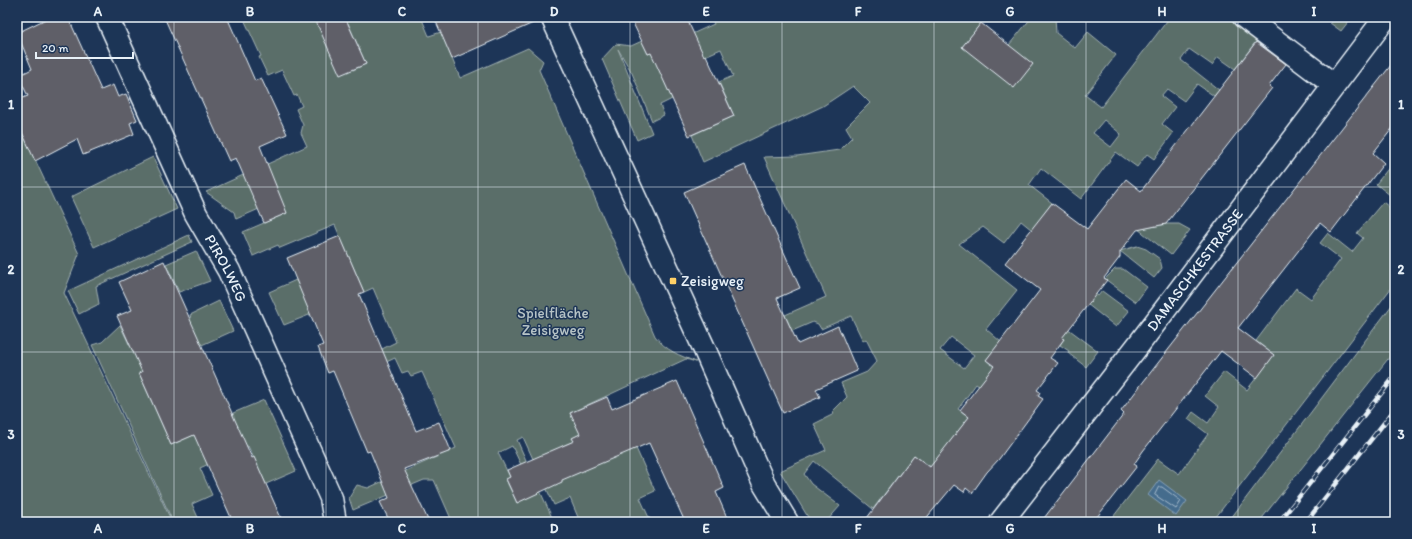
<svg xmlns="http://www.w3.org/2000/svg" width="1412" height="539" viewBox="0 0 1412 539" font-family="Itim,sans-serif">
  <rect width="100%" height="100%" fill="#1d3557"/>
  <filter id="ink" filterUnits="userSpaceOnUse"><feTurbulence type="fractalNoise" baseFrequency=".025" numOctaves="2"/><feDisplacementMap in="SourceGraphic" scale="8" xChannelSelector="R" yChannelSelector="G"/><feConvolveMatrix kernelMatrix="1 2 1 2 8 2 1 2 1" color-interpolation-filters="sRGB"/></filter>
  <g filter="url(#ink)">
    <path fill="#5a6e69" stroke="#a1b0b0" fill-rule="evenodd" d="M243,17H421L429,36L441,32L460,78L528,48L543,61L539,70L655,336C666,351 679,355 696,362L686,359L570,413L573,419L590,430L572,438L574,441L562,446L570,465L631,437L655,491L640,498L651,522H580L570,498L554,505L523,437L517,440L529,467L523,469L512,446L498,453L510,477L506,480L517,503L536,482L554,522H451L452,521L434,480H424L353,510L349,498L357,485L368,488L456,448L422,372L411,376L408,371L402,373L395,358L373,368L382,349L396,342L373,288L364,292L335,225L280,248L278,245L253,256L243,232L287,213L259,209L236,219L234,212L206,192L307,146L301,133L303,125L296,109L302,106L297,95L294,96L282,70L268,76L259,57L261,56ZM348,23L366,64L353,70L334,28Z
      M711,17H986L962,47L1009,45L1032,17H1055L1056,33L1075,48L1088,32L1116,55L1085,95L1101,107L1170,17H1225L1257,40L1235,69L1218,57L1212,65L1189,49L1181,60L1219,90L1214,96L1197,84L1184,101L1167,89L1161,96L1175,107L1162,124L1173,133L1154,159L1147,154L1137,167L1116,152L1081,199L1041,168L1029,185L1052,203L1043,215L1048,243L1021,221L1004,243L983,227L959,244L1017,290L986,329L1001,342L986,360L994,367L987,392L976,384L958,409L969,417L931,467L914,455L873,509L814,461L804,474L811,484L840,506L826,522H811L780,471L826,450L814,424L834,414L833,411L847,397L841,383L867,372L877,361L866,339L863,341L851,316L821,329L818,324L813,322L792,331L785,315L826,297L764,157L797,156L839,150L852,137L846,127L870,103L853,86L823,106L703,162L692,135L734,116L719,82L733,76L721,49L662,75L672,99L660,105L664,115L652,121L632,73L618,49L652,133L637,140L602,59L616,44L631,46L642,41L648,54L714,24ZM1104,120L1121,134L1111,147L1093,133ZM951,337L974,355L964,368L940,350Z
      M1335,17H1352L1341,31L1330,23Z
      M17,121L79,254L64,293L172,522H17Z
      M153,157L177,209L94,247L71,197Z
      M1395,160V199L1376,184Z
      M1383,202L1395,212V283L1212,522H1111L1113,517L1158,459L1179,474L1208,434L1188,419L1193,412L1208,423L1219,407L1205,396L1224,372L1247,390L1274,355L1256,341L1296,288L1311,299L1341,259L1320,243L1328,233L1352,252L1363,238L1357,233Z
      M1168,224H1179L1190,230L1171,255L1138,229Z
      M189,235L192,242L96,286L99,304L79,314L68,291Z
      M1137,246L1146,249L1160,259L1162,268L1154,278L1120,251Z
      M196,251L210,281L179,292L166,264Z
      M1115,269H1123L1147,287L1136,302L1105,279Z
      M296,280L314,313L284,325L269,292Z
      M1091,290L1098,296L1102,291L1129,311L1116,327L1082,300Z
      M219,301L233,331L139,373L171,445L234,417L233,413L264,400L296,471L266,484L248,446L200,468L212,495L192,504L200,522H173L92,345L102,342L120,325L130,346L191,318L190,315Z
      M1395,301V350L1259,522H1228Z
      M1063,325L1098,351L1086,367L1068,353L1069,351L1060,345L1064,339L1057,334Z"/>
    <path fill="#456c8d" stroke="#86a1b8" d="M1159,480L1187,501L1176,516L1148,495Z"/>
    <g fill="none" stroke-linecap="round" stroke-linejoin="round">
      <path stroke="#a7bccd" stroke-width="1" d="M1159,487H1162L1181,501L1176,509L1155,495Z"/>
    </g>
    <path fill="#5e5f68" stroke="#e8f1f8" d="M50,17H68L101,90L113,85L118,97L126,94L137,120L130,123L134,134L83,155L77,139L35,161L17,121V100L28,96L18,76L32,69L17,33Z
      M164,17H227L255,81L261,78L287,134L260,146L287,213L264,223L236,158L229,161Z
      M314,17H345L366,64L340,75Z
      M434,17H540V20L452,59Z
      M630,17H686L704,56L706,55L734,116L689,136L651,53L648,54Z
      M981,23L1033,64L1014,88L962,47Z
      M1256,42L1286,64L1269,86L1272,88L1166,224L1137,230L1120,252V257L1104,278L1107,280L1062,338L1064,339L1050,358L1058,363L1037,390L1040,392L1038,396L1043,399L999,459L987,472L972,493L966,488L964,492L954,485L923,522H864L914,455L930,467L969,417L960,410L994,366L986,360L1040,290L1005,263L1052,203L1087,229L1126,179L1141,191Z
      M1395,60V125L1373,153L1384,163L1331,232L1320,223L1238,328L1274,355L1257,378L1221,351L1143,451L1134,464L1137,466L1093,522H1041L1124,414L1121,411L1140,386Z
      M745,165L800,288L777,298L798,344L838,326L857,371L816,389L820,397L783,413L684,192Z
      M340,236L364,292L359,294L416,431L439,422L451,451L404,469L429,522H390L380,502L389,498L370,451L367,452L333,371L328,373L318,347L323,345L287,258Z
      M164,261L252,458L254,457L281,518L265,522H233L194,435L171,445L139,373L142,372L117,316L132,310L119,282Z
      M677,381L724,488L716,492L729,522H685L649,443L562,480V482L517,503L506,479L510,477L507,470L574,441L572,438L580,434L570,413L607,397L612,409Z"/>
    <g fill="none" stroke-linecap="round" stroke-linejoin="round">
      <g stroke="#e8f1f8" stroke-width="25">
        <g id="minor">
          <path id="s1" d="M107,17L196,214L229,271L331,498L335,522"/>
          <path d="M552,17L704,348L764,484L787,522"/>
          <path d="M1244,17L1334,85"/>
          <path id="s2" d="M1001,522L1139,344L1386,17"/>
        </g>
      </g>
      <use href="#minor" stroke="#1d3557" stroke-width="22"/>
      <g stroke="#e8f1f8" stroke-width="4.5">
        <path id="rail" d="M1279,522L1395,376
          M1306,522L1395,409"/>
      </g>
      <use href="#rail" stroke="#1d3557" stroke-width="3" stroke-dasharray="9" stroke-linecap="butt"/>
    </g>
  </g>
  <path fill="none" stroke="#e8f1f8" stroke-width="1" stroke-opacity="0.55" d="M174,17V522M326,17V522M478,17V522M630,17V522M782,17V522M934,17V522M1086,17V522M1238,17V522M17,187H1395M17,352H1395"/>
  <rect fill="#ffd166" stroke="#1d3557" stroke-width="1.5" x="669" y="277" width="8" height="8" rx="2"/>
  <g text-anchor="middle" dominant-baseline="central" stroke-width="3" stroke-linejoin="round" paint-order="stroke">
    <g font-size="15" fill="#e8f1f8" stroke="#1d3557">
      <text stroke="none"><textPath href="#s1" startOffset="278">PIROLWEG</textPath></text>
      <text stroke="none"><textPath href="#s2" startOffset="318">DAMASCHKESTRASSE</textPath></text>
    </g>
    <g font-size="15" fill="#e8f1f8" stroke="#1d3557" text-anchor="start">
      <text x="681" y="281">Zeisigweg</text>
    </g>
    <g font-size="15" fill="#b6c3c6" stroke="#1d3557">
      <text x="553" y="313">Spielfläche<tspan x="553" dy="17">Zeisigweg</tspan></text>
    </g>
  </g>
  <rect width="1412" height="539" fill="none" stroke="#1d3557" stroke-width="44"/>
  <path d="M36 52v6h97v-6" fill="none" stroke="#e8f1f8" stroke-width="2"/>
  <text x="42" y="52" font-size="12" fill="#e8f1f8" stroke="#1d3557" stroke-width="3" paint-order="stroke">20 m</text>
  <rect x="22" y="22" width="1368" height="495" fill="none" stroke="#e8f1f8" stroke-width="1.5"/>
  <g font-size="13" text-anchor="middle" font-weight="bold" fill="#e8f1f8">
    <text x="98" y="16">A</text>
    <text x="250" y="16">B</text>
    <text x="402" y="16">C</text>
    <text x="554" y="16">D</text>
    <text x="706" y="16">E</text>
    <text x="858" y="16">F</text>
    <text x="1010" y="16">G</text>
    <text x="1162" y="16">H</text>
    <text x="1314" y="16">I</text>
    <text x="11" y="109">1</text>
    <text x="1401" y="109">1</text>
    <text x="11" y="274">2</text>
    <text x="1401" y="274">2</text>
    <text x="11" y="439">3</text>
    <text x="1401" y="439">3</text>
    <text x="98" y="533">A</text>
    <text x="250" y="533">B</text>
    <text x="402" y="533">C</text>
    <text x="554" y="533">D</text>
    <text x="706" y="533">E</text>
    <text x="858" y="533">F</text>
    <text x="1010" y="533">G</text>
    <text x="1162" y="533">H</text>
    <text x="1314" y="533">I</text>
  </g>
</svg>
